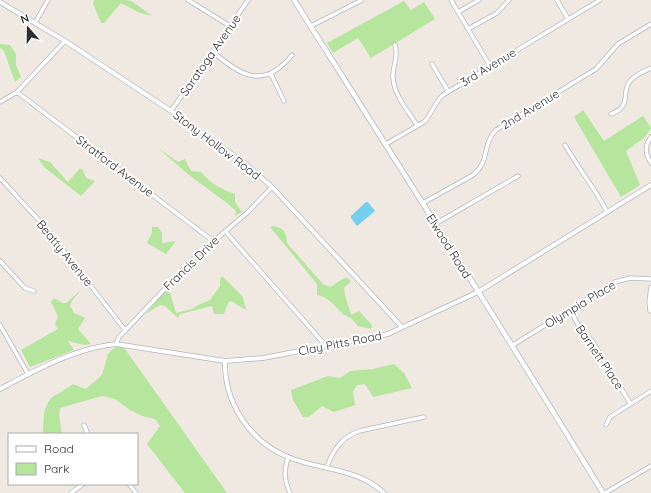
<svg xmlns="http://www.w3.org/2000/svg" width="651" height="493" viewBox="0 0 651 493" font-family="Quicksand,sans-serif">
  <rect width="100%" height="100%" fill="#efe9e1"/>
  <path fill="#b6e59e" d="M94,0H127L133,2L152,16L140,13L121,3L104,23H101L93,3Z
    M404,1L411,10L424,2L435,19L371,58L358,38L333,53L327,43Z
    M0,44L10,45L16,54V65L21,77L15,82L4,51L0,48Z
    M583,110L604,141L643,116L651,128L645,137L626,151L640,185L621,197L574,117Z
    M158,148L178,162L185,159L191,171L201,172C211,184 221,189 235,194V202L242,212L235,216L236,211L227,203L189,175Z
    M38,158L50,162L68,182L80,168L83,170L86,178L95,181L81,196L44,167Z
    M273,226C284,228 286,232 287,243L323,284L330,287L346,277L351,281L344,288L345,295L351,315L359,311L372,325L371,329L358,326L352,319L343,314L331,302L324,297L317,295V284L270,227Z
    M152,227H158L162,233V243L176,241L166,254L147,243L152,233Z
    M222,276L243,297L246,310L231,301L228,303L224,314H214L212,306L180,314L178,318L165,306L160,305L146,314L157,300L168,290L170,292L176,313L192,309L196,306L210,300L220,286V279Z
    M81,290L72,301L70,306L74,313L85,318L78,329L91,344L84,345L68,341L74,350L30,367L21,350L58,329L55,324L58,316L51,302L54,298L62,303H66Z
    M120,342L227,493H185L147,444L160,426L155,419L142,416L130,410L115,399L102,396L60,408L59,415L62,434H43C44,422 42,404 54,396C60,392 67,389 73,384L86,389L102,375L108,354Z
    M394,364L404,373L412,388L373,397L365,384L357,385L353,392L355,405L334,412L322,406L309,417H303L293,400L291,390L328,376L340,378L350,371L373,369Z"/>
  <path fill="#75cff0" d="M366,202H368L375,211L357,226L351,218V216Z"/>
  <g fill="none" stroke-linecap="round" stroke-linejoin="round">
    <g stroke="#b4b7c1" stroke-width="5">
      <path id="minor" d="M188,0L230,26
        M451,0L490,66
        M557,0L568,19
        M458,12L479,0
        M35,23L48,0
        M311,26L362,0
        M468,29L497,13L509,0
        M395,45C399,58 392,66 393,78C394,95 408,111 417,125
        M213,52C241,76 264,90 292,55
        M432,64L448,91
        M271,74L284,101
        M17,92L213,241
        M0,102L17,92L65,41
        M171,111L248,0
        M611,114C634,106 619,91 632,79C637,74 645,71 651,68
        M651,137C644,146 645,154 651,163
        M386,144L424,122C432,114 434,103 443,95L600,0
        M565,145C578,168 595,188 607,212
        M0,178L46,228L125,330
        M423,203L473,175C491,160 481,146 496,130L596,69L618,44L651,24
        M435,224L518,176
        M225,231L326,346
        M0,261L25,288L34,291
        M570,310L580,328L592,341L630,403
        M650,311L649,302L651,287
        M0,325L28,374
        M116,344L119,337L195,257L248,212L272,187
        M513,345L615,282L630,278L651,279
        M84,425L88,434
        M606,425L610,417L651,391
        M288,457C284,471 284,480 290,493
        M327,467C333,450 341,438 359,431L424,417
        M129,484L136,493
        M71,493L83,484
        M605,493L651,466"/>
    </g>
    <g stroke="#b4b7c1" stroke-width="5.5">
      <path id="tertiary" d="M0,2L65,41L171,111L247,165L272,187L402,327
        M225,361C224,402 249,441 288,457C319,470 358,468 384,493
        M0,389C36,370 75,348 116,344L225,361L263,358L388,334L478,292L651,185"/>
    </g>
    <g stroke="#b4b7c1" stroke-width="6">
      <path id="secondary" d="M294,0C398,164 502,327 603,493"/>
    </g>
    <use href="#minor" stroke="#fff" stroke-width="3.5"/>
    <use href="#tertiary" stroke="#fff" stroke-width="4"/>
    <use href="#secondary" stroke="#fff" stroke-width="4.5"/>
  </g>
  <g text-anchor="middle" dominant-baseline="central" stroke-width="4" stroke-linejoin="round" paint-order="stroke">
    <g font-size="12" fill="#2e2e2e" stroke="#fff">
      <text transform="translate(210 55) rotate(-55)">Saratoga Avenue</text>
      <text transform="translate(488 67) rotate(-31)">3rd Avenue</text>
      <text transform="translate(530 109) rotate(-31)">2nd Avenue</text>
      <text transform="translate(217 145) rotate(37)">Stony Hollow Road</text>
      <text transform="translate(115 166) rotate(37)">Stratford Avenue</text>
      <text transform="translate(449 246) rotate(58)">Elwood Road</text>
      <text transform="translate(65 253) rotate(51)">Beatty Avenue</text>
      <text transform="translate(191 263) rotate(-44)">Francis Drive</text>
      <text transform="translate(580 304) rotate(-31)">Olympia Place</text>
      <text transform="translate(340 343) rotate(-11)">Clay Pitts Road</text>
      <text transform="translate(600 357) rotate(56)">Barnett Place</text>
    </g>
  </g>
  <rect x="8" y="433" width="130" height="52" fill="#ffffff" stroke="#ababab"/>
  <rect x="16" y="446" width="20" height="6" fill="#ffffff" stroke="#ababab"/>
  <text x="44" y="453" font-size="12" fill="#2e2e2e">Road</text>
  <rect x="16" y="463" width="20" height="12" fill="#b6e59e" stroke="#ababab"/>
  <text x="44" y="473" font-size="12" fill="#2e2e2e">Park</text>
  <g transform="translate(28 28) rotate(340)" stroke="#ffffff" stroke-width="3" paint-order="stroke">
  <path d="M0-3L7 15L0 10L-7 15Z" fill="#2e2e2e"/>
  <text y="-6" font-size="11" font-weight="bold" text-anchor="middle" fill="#2e2e2e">N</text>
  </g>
</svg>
